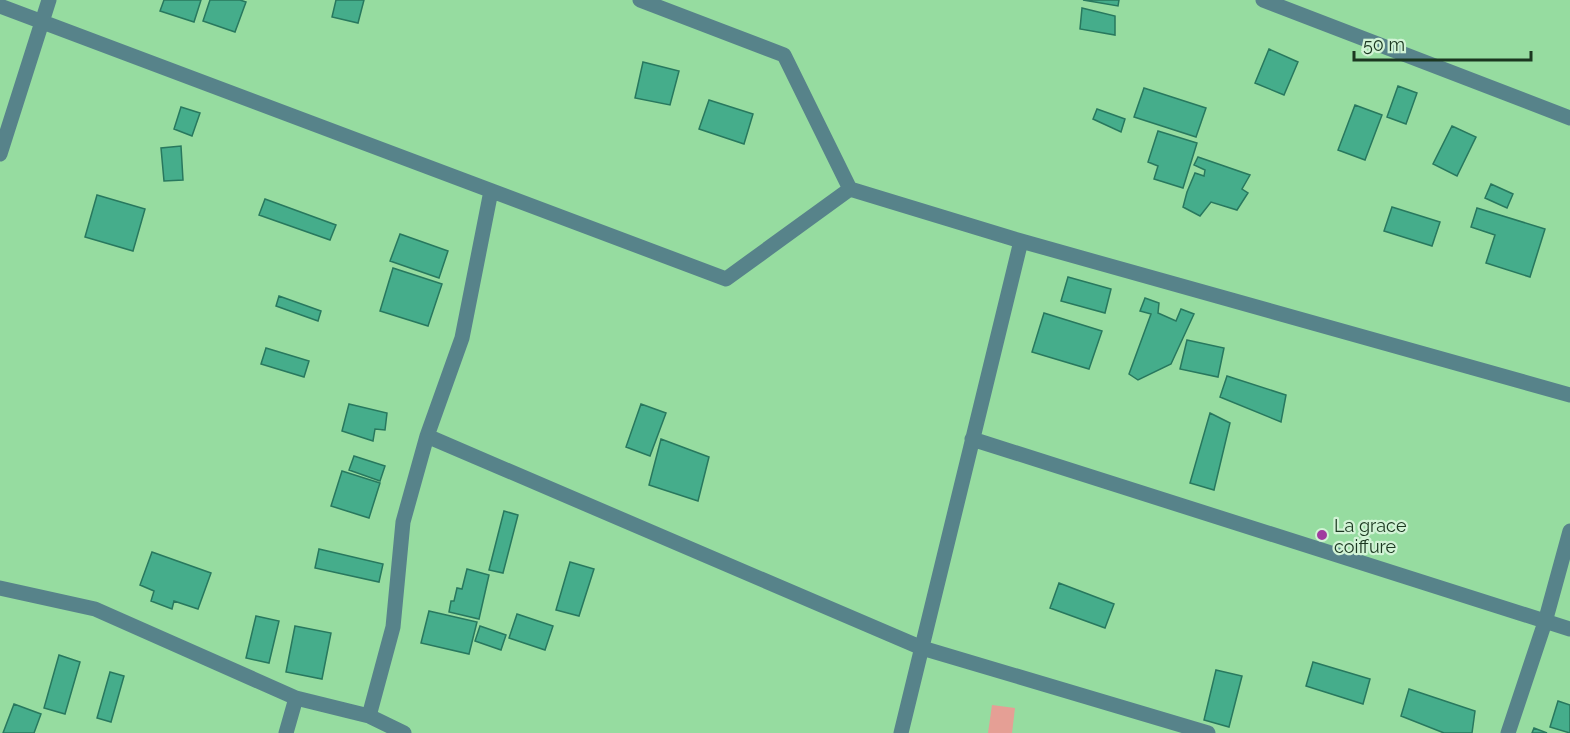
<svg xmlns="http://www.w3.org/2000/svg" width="1570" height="733" viewBox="0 0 1570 733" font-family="Raleway,sans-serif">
  <rect width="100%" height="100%" fill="#96dca0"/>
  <path fill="#e59f95" d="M992,705L1015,708L1012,733H988Z"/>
  <path fill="#45ad8b" stroke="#28785e" stroke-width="1.5" d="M164,0H201L194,22L160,11Z
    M210,0H240L246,2L235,32L203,21Z
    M336,0H364L358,23L332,17Z
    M1083,0H1119L1118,6Z
    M1082,8L1115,16V35L1080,29Z
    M1269,49L1298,62L1284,95L1255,83Z
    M643,62L679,71L670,105L635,98Z
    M1398,86L1417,93L1406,124L1387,117Z
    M1144,88L1206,108L1196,137L1134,117Z
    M709,100L753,114L744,144L699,129Z
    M1355,105L1382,115L1365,160L1338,150Z
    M181,107L200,113L192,136L174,129Z
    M1097,109L1125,119L1121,132L1093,119Z
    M1452,126L1476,137L1457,176L1433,164Z
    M1158,131L1197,143L1183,188L1154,179L1158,166L1148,162Z
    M181,146L183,180L164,181L161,148Z
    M1198,157L1250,175L1242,189L1248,193L1237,210L1211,202L1200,216L1183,207L1187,192L1195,173L1204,176L1205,170L1194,165Z
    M1491,184L1513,194L1507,208L1485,198Z
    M97,195L145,209L133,251L85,237Z
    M265,199L336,225L330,240L259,215Z
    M1392,207L1440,222L1432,246L1384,231Z
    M1477,208L1545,229L1530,277L1486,263L1495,235L1471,227Z
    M400,234L448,251L439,278L390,261Z
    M393,268L442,284L428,326L380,311Z
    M1068,277L1111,289L1105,313L1061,301Z
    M279,296L321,311L318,321L276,306Z
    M1145,298L1159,303L1158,313L1176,321L1181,309L1194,314L1171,364L1138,380L1129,374L1151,314L1140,311Z
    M1044,313L1102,331L1089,369L1032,352Z
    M1187,340L1224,348L1218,377L1180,369Z
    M266,348L309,361L304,377L261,364Z
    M1227,376L1286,395L1281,422L1220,397Z
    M349,404L387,413L385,430L375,429L373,441L342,431Z
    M641,404L666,413L650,456L626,447Z
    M1210,413L1230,423L1214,490L1190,483Z
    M661,439L709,457L698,501L649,485Z
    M354,456L385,466L380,481L349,470Z
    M342,471L380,483L369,518L331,506Z
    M504,511L518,515L503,573L489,570Z
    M319,549L383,564L379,582L315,568Z
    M152,552L211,573L198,609L174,601L172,609L151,601L154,591L140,585Z
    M570,562L594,569L579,616L556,610Z
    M467,569L489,575L479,619L449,612L451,601H454L457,588L462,589Z
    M1059,583L1114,604L1105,628L1050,608Z
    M429,611L477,622L469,654L421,643Z
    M517,614L553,626L545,650L509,638Z
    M256,616L279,621L269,663L246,658Z
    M295,626L331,633L322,679L286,672Z
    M480,626L506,635L501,650L475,641Z
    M59,655L80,662L65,714L44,708Z
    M1313,662L1370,679L1363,704L1306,686Z
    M1216,670L1242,676L1229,727L1204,720Z
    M110,672L124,676L111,722L97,718Z
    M1409,689L1475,711L1472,733H1444L1401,716Z
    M1558,701L1570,705V733L1550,727Z
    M14,704L41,714L34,733H3Z
    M1534,728L1547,733H1532Z"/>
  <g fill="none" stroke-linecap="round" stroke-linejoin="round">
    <path stroke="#57838a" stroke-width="15" d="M640,0L784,55L850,189L1021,241L1570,395
      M1263,0L1570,118
      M0,6L726,279L850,189
      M0,154L49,0
      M427,436L922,648L1208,733
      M972,439L1570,629
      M0,588L95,609L296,698L369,716L404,733
      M369,716L393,627L403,522L427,436L462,338L491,191
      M286,733L296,698
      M901,733L1021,241
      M1508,733L1545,622L1570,531"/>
  </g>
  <circle fill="#a03b9f" stroke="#d1f3d5" stroke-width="2" cx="1322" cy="535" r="6"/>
  <g text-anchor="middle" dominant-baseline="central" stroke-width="4.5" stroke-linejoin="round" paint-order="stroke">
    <g font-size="18" fill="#1b3720" stroke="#d1f3d5" text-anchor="start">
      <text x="1334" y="525">La grace<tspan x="1334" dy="21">coiffure</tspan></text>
    </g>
  </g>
  <path d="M1354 51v9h177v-9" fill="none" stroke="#1b3720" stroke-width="3"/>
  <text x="1363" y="51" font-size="18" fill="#1b3720" stroke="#d1f3d5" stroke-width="4.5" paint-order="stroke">50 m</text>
</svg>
